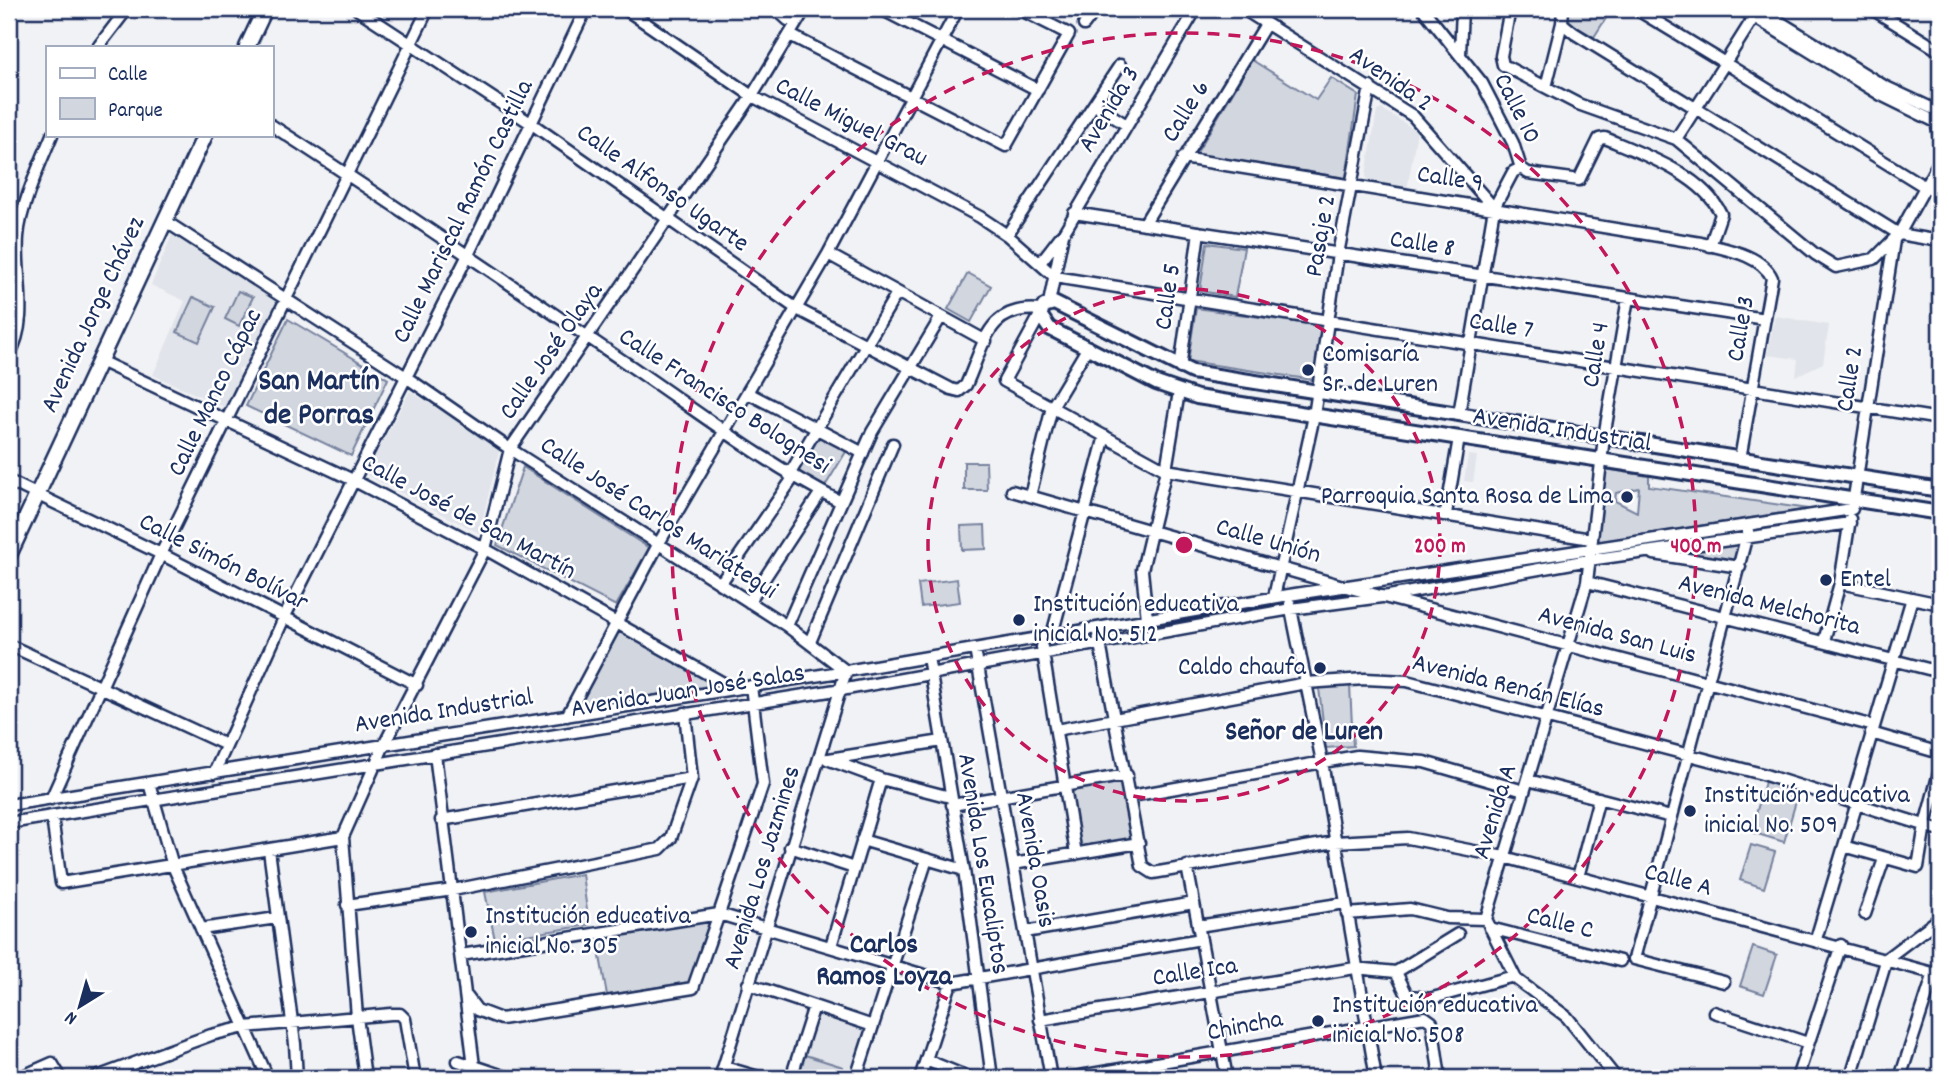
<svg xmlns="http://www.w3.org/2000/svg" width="1949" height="1087" viewBox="0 0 1949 1087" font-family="Dekko,sans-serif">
  <rect width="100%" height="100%" fill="#f1f2f5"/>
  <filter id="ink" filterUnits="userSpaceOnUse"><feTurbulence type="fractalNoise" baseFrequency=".0143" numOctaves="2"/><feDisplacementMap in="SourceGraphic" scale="14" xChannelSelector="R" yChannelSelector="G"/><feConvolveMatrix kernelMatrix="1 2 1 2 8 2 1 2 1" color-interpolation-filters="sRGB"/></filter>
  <g filter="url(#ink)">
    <path fill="#e1e4ea" d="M1382,109L1417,131L1407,190L1368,182L1366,175L1377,111Z
      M172,235L276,302L245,366L238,369L241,376L226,408L153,375L185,301L151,285Z
      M1775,316L1829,325L1823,363L1796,376L1798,359L1767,355Z
      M410,391L500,448L479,533L368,476L367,471Z
      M1468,455L1477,456L1473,482L1464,481Z
      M816,1011L865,1028L850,1078H793Z"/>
    <path fill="#d2d6df" stroke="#76829e" stroke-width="2" fill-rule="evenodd" d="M1566,9H1612L1594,37L1565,20Z
      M1252,60L1316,100L1331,78L1358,95L1346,178L1196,154Z
      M1207,243L1244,248L1235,297L1200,291Z
      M968,273L991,286L971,322L948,309Z
      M238,291L253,297L239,326L225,319Z
      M193,297L215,307L199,342L177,332Z
      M1196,308L1322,326L1314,380L1188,361Z
      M288,319L388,379L351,456L246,406Z
      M817,433L847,450L824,488L794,472Z
      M964,462H986L987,490H964Z
      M523,467L649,548L616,606L497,545Z
      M1605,469L1649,476V486L1808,509L1597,542ZM1639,488L1637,512L1615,501L1616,493Z
      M985,525L986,549L962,550L961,526Z
      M1744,540L1740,563L1657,552Z
      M957,579L960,602L921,607L918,584Z
      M618,628L714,685L574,709Z
      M1350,685L1353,746L1326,748L1319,688Z
      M1766,778L1800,788L1784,842L1751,832Z
      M1122,779L1133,841L1081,849L1070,788Z
      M1751,845L1775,852L1764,888L1740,880Z
      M582,874L589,925L495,940L485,892Z
      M710,919L690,982L607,995L597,940Z
      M1753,947L1777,955L1764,994L1740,986Z
      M805,1055L843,1067L840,1078H798Z"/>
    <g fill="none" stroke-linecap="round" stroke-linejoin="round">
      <g stroke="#1b2f5e" stroke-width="15">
        <path id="minor" d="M357,9L532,124L797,309L951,389L959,391L966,385C985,343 987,305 1041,310
          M625,9L752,96L980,217L1007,235L1055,277
          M776,9L788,20
          M881,9L1038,90
          M1243,9L1413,116L1494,208
          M1423,9L1482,83L1513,143L1521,168L1528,173L1579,180L1599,139L1605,138C1643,154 1703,175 1721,214L1710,246
          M1510,9L1501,56L1503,65L1578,104L1676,139L1815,254L1836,267L1874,259L1899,234L1940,160
          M1563,9L1562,23L1574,33L1899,234L1940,241
          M1636,9L1725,63L1754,17
          M1741,9L1881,95L1936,122
          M1759,9L1884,86L1940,112L1936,122L1940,141
          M1872,9L1940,51
          M1084,25L1096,9
          M790,35L1006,146L1069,34L1019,9
          M98,47L127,9
          M1460,54L1462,9
          M1546,87L1562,23
          M1095,105L1125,124
          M271,125C393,203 512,286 632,367C701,414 766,464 841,502
          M1676,139L1725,63L1925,187L1940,190
          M1183,158L1701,243C1724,249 1761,254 1772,278L1740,459
          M1074,213L1765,319
          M165,221L406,377L510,449L787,626L846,671
          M1144,224L1266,24
          M1007,235L1120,65
          M828,254L986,341
          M1040,263L1060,237
          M1055,277L1940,419
          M1049,303L1063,234L1196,9
          M1040,315L1004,381L1166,470L1591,539
          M9,355C30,320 15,275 18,237C20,207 40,164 52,135
          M100,361L353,480L485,549L734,689
          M1180,368L1199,232
          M748,393L863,453
          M1459,414L1494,208L1513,172L1521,168
          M789,475L897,293
          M9,481L161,554L417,685
          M1012,491L1350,588L1874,726
          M1030,496L1052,407L1088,347
          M1853,504L1894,240
          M1446,514L1459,438
          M1654,554L1740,567
          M1587,582L1940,672
          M1840,583L1940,604
          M720,584L793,478
          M1274,597L1314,416L1338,254L1370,87
          M749,602L821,492
          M1290,604L1322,762L1376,1078
          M1147,619L1142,570L1166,470L1179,392
          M787,626L872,432L941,317
          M1097,628L1142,866L1153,873L1335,842L1408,838L1504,857L1940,975
          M1052,635L1105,436
          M1824,641L1840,583L1850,519
          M810,642L893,444
          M9,645L226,745
          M1042,647L1076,854
          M975,649L1051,1078
          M928,657L964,870L992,1078
          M841,690L1291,609L1389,596L1589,560L1850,523
          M567,716L659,543L828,254L958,9
          M1056,730L1306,683L1365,679L1407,681L1762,774L1940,830
          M1871,733L1940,753
          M435,754L474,1066L510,1078
          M827,759L881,779L950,797
          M829,759L942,741
          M214,773L284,618L468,255L586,9
          M1528,780L1671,817
          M149,783L173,866L268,1078
          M1131,796L1357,756L1424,762L1524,791
          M51,799L161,554L428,9
          M1852,801L1912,598
          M9,805L846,671L1289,595L1852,509
          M952,805L1127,775
          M52,817L61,883L343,837
          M441,820L692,778
          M9,823L842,689
          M862,840L964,870
          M1844,846L1918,867L1925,825L1940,769
          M790,847L854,868
          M269,850L295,1044L297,1078
          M1013,864L1139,843
          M1187,866L1227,1078
          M1578,877L1599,798
          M347,905L453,890L660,849L671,838L692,778L685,713
          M1347,914L1410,909L1447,918L1486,919
          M1865,914L1884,859
          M1486,919L1587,582L1604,437L1628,298
          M1486,919L1516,979L1567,1017L1616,1078
          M1198,926L1345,903
          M1490,928L1620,961
          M201,929L277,918
          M1025,932L1194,903
          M1458,934L1396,972L1407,995L1429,999L1514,976
          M1816,939L1857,803
          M831,946L881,779
          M461,955L719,914L763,784L751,686
          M1724,982L1634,959L1748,531
          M748,984L873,1026
          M465,994L477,1010L501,1019L693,988L719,914L951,983L1201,939
          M1714,1012L1808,1043
          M1040,1020L1355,968L1396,972
          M926,1060L970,1078
          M458,1061L474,1066
          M724,1067L762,1078
          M1851,1077L1887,958L1940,918
          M18,1078L52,1063L61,1078
          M94,1078L211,1035L245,1027L391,1014H400L405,1019L415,1078
          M365,1078L357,1017L343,837L384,745L485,549L510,449L752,96L805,9
          M720,1078L846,671
          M791,1078L814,1006
          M856,1078L927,859
          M920,1078L951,983
          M1068,1078L1425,1017L1432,1022L1440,1078
          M1797,1078L1841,945
          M1900,1078L1934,973"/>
      </g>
      <g stroke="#1b2f5e" stroke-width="18">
        <path id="tertiary" d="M1940,490L1192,372L1054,303L1044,306L1040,315L1049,328L1156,383L1197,397L1940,513"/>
      </g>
      <g stroke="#1b2f5e" stroke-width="19">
        <path id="secondary" d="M247,47L265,9
          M9,555L205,135"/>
      </g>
      <use href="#minor" stroke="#fff" stroke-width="10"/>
      <use href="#tertiary" stroke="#fff" stroke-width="12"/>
      <use href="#secondary" stroke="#fff" stroke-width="14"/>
    </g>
  </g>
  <g fill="none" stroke="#c2185b" stroke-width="3.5" stroke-dasharray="12 9">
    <circle cx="1184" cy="545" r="256"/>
    <circle cx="1184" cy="545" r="512"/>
  </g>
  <g fill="#1b2f5e" stroke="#fff" stroke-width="2.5">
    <circle cx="1308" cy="370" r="7"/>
    <circle cx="1627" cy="497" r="7"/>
    <circle cx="1826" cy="580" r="7"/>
    <circle cx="1019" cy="620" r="7"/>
    <circle cx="1320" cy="668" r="7"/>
    <circle cx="1690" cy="811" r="7"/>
    <circle cx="471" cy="932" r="7"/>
    <circle cx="1318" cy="1021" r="7"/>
  </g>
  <g text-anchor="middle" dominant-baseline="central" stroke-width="5" stroke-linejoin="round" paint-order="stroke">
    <g font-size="26" fill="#1b2f5e" stroke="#fff">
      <text transform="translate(1390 80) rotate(35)">Avenida 2</text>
      <text transform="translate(1516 109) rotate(63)">Calle 10</text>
      <text transform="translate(1110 110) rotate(-59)">Avenida 3</text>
      <text transform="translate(1187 112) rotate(-58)">Calle 6</text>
      <text transform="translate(851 123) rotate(27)">Calle Miguel Grau</text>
      <text transform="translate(1450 180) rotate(9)">Calle 9</text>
      <text transform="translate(662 189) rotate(35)">Calle Alfonso Ugarte</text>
      <text transform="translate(464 212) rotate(-64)">Calle Mariscal Ramón Castilla</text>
      <text transform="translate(1322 236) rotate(-80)">Pasaje 2</text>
      <text transform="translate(1422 245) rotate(9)">Calle 8</text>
      <text transform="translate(1169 297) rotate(-82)">Calle 5</text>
      <text transform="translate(94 315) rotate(-65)">Avenida Jorge Chávez</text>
      <text transform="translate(1501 327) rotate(9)">Calle 7</text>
      <text transform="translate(1742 329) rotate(-80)">Calle 3</text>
      <text transform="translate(552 352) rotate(-55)">Calle José Olaya</text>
      <text transform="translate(1597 355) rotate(-81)">Calle 4</text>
      <text transform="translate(1851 379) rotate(-81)">Calle 2</text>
      <text transform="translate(216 393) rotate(-64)">Calle Manco Cápac</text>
      <text transform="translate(724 402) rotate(33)">Calle Francisco Bolognesi</text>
      <text transform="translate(1562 431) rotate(9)">Avenida Industrial</text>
      <text transform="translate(468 518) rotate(28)">Calle José de San Martín</text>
      <text transform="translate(658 519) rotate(33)">Calle José Carlos Mariátegui</text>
      <text transform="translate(1268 542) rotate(16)">Calle Unión</text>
      <text transform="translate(223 563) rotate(27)">Calle Simón Bolívar</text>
      <text transform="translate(1769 606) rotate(14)">Avenida Melchorita</text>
      <text transform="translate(1617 636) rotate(15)">Avenida San Luis</text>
      <text transform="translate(1508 687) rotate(14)">Avenida Renán Elías</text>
      <text transform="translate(688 692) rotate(-9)">Avenida Juan José Salas</text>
      <text transform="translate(444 712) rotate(-9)">Avenida Industrial</text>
      <text transform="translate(1496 812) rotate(-73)">Avenida A</text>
      <text transform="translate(1034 860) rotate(80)">Avenida Oasis</text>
      <text transform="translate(982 864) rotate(81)">Avenida Los Eucaliptos</text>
      <text transform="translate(763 868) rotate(-73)">Avenida Los Jazmines</text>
      <text transform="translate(1678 881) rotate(15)">Calle A</text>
      <text transform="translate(1560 924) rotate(14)">Calle C</text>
      <text transform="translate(1195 973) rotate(-9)">Calle Ica</text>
      <text transform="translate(1245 1027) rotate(-11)">Chincha</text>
    </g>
    <g font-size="26" fill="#1b2f5e" stroke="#fff" text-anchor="start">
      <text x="1322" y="355">Comisaría<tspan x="1322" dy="30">Sr. de Luren</tspan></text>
      <text x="1613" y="497" text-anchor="end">Parroquia Santa Rosa de Lima</text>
      <text x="1840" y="580">Entel</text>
      <text x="1033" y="605">Institución educativa<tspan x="1033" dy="30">inicial No. 512</tspan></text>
      <text x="1306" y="668" text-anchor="end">Caldo chaufa</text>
      <text x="1704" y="796">Institución educativa<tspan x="1704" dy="30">inicial No. 509</tspan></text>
      <text x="485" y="917">Institución educativa<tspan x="485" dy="30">inicial No. 305</tspan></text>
      <text x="1332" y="1006">Institución educativa<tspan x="1332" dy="30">inicial No. 508</tspan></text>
    </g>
    <g font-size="28" font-weight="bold" fill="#1b2f5e" stroke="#fff">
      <text x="1304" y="734">Señor de Luren</text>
      <text x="884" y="947">Carlos<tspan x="884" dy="32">Ramos Loyza</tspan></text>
    </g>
    <g font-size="30" font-weight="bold" fill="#1b2f5e" stroke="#fff">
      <text x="319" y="383">San Martín<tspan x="319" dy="34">de Porras</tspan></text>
    </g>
  </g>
  <circle cx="1184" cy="545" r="10" fill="#c2185b" stroke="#fff" stroke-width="3.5"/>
  <g font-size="21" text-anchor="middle" font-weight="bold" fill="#c2185b" stroke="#fff" stroke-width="5" stroke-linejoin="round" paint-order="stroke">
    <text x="1440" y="552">200 m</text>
    <text x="1696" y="552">400 m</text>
  </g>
  <rect width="1949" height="1087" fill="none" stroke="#fff" stroke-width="35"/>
  <rect x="18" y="18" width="1914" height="1052" fill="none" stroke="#1b2f5e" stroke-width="2.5" filter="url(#ink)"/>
  <rect x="46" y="46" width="228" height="91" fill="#ffffff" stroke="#a4acbf" stroke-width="2"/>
  <rect x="60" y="68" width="35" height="10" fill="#ffffff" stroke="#a4acbf" stroke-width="2"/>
  <text x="108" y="80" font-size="21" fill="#1b2f5e">Calle</text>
  <rect x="60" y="98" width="35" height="21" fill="#d2d6df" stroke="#a4acbf" stroke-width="2"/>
  <text x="108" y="116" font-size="21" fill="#1b2f5e">Parque</text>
  <g transform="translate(80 1006) rotate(217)" stroke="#ffffff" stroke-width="5" paint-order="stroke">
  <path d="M0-5L12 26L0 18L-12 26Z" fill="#1b2f5e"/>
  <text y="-10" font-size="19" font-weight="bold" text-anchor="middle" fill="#1b2f5e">N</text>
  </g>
</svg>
